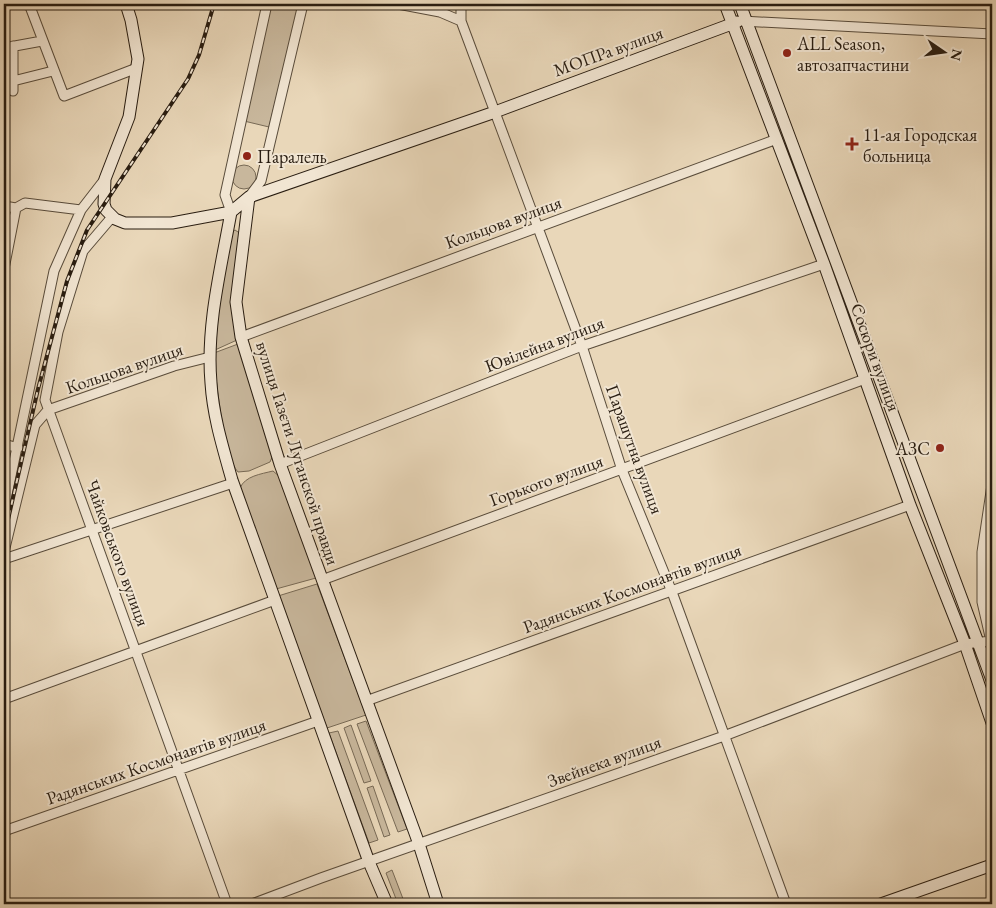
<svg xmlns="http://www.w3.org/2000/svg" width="996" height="908" viewBox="0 0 996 908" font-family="'EB Garamond',serif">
  <rect width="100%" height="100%" fill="#e9d7b9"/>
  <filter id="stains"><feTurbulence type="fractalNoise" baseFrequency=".004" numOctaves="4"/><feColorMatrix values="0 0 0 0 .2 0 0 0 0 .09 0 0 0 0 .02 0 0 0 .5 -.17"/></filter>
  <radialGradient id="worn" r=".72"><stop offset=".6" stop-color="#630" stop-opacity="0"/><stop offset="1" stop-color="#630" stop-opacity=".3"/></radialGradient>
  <path fill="#c8b79c" stroke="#786a56" d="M270,4H299L269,127L244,121Z
    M232 177a12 12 0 1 1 24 0a12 12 0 1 1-24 0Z
    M235,230L241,234L237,340L215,350L216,324L232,232Z
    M238,344L273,455L270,462L249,471L238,472C224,458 215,375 214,353Z
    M273,471L280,477L316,578L276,589L240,488C245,476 261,474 273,471Z
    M317,584L366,715L327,728L278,596Z
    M366,721L407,829L398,832L357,724Z
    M351,725L371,781L364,783L344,728Z
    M338,731L378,840L369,843L329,733Z
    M373,786L390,835L384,837L367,788Z
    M392,870L405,904H398L386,873Z"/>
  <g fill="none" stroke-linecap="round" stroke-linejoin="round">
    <g stroke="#594c3b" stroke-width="11">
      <path id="street" d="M29,4L64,96L137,68
        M398,4L440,12L461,21
        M461,4V21L582,346L622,470L672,592L786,904
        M742,21L992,34
        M4,48L42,41
        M13,81L53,71
        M13,91V46
        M249,197L261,181L303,4
        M4,206L16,208L25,203L81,210
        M231,212L225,195L267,4
        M112,217L83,251L58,332L45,400L227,904
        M4,269L16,208
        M241,337L777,139
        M4,444L18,448
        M280,464L582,346L824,264
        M4,509L54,271L81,210L105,179
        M4,552L35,425L48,410L174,366L210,357
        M4,559L233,483
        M322,580L865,379
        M4,699L275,600
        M366,701L910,505
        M4,831L318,721
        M252,904L321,878L724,736L965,644L991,641L982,602V552L992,485"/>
    </g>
    <g stroke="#291d11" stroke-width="13">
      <path id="secondary" d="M126,4L131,20L138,59L129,117L105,179L104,204L106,210L115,219L125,223H172L231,212L249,197L495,112L737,22
        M725,4L824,264L910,505L965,644L992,723
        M740,4L992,680
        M249,197L236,302L241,337L280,464L419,844L438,904
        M231,212C221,268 206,326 211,383C213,416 223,448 232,480L369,862L387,904
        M881,904L992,865"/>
    </g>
    <use href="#street" stroke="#f1e5d2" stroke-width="9"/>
    <use href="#secondary" stroke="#f1e5d2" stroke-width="11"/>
    <g stroke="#291d11" stroke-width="4">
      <path id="rail" d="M4,537L38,389L67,281L87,230L188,79L199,55L214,4"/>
    </g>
    <use href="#rail" stroke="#f1e5d2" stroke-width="2" stroke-dasharray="5.5" stroke-linecap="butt"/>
  </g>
  <g fill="#8f2418" stroke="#f1e5d2" stroke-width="2">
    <circle cx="787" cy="53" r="5"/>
    <path d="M849.5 136.5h5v5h5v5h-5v5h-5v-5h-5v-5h5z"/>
    <circle cx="247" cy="156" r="5"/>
    <circle cx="940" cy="448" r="5"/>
  </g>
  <g text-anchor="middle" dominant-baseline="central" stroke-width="4" stroke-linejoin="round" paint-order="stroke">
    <g font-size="18" fill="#291d11" stroke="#f1e5d2" text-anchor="start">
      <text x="797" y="43">ALL Season,<tspan x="797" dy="21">автозапчастини</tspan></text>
      <text x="863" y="134">11-ая Городская<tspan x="863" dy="21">больница</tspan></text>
      <text x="257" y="156">Паралель</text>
      <text x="930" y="448" text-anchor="end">АЗС</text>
    </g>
    <g font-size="18" fill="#291d11" stroke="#f1e5d2">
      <text transform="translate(608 51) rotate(-20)">МОПРа вулиця</text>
      <text transform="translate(503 222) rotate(-20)">Кольцова вулиця</text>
      <text transform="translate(544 344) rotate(-21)">Ювілейна вулиця</text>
      <text transform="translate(876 357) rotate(70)">Сосюри вулиця</text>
      <text transform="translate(124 368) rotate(-19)">Кольцова вулиця</text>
      <text transform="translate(635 449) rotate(70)">Парашутна вулиця</text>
      <text transform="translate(298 453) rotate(72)">вулиця Газєти Луганской правди</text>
      <text transform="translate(546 480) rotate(-20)">Горького вулиця</text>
      <text transform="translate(118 553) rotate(70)">Чайковського вулиця</text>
      <text transform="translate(632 588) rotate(-20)">Радянських Космонавтів вулиця</text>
      <text transform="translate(156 761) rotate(-19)">Радянських Космонавтів вулиця</text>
      <text transform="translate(604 761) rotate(-20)">Звейнека вулиця</text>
    </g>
  </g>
  <rect width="996" height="908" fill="none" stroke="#e9d7b9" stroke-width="20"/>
  <rect x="5" y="5" width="986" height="898" fill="none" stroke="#291d11" stroke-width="2.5"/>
  <rect x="10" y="10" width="976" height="888" fill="none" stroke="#291d11"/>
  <g transform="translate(944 52) rotate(103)" stroke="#f1e5d2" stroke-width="4" paint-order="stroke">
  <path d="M0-4L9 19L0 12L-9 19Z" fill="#291d11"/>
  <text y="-8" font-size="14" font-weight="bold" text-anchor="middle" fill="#291d11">N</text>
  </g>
  <rect width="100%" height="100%" filter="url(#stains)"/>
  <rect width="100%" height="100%" fill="url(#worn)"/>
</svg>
